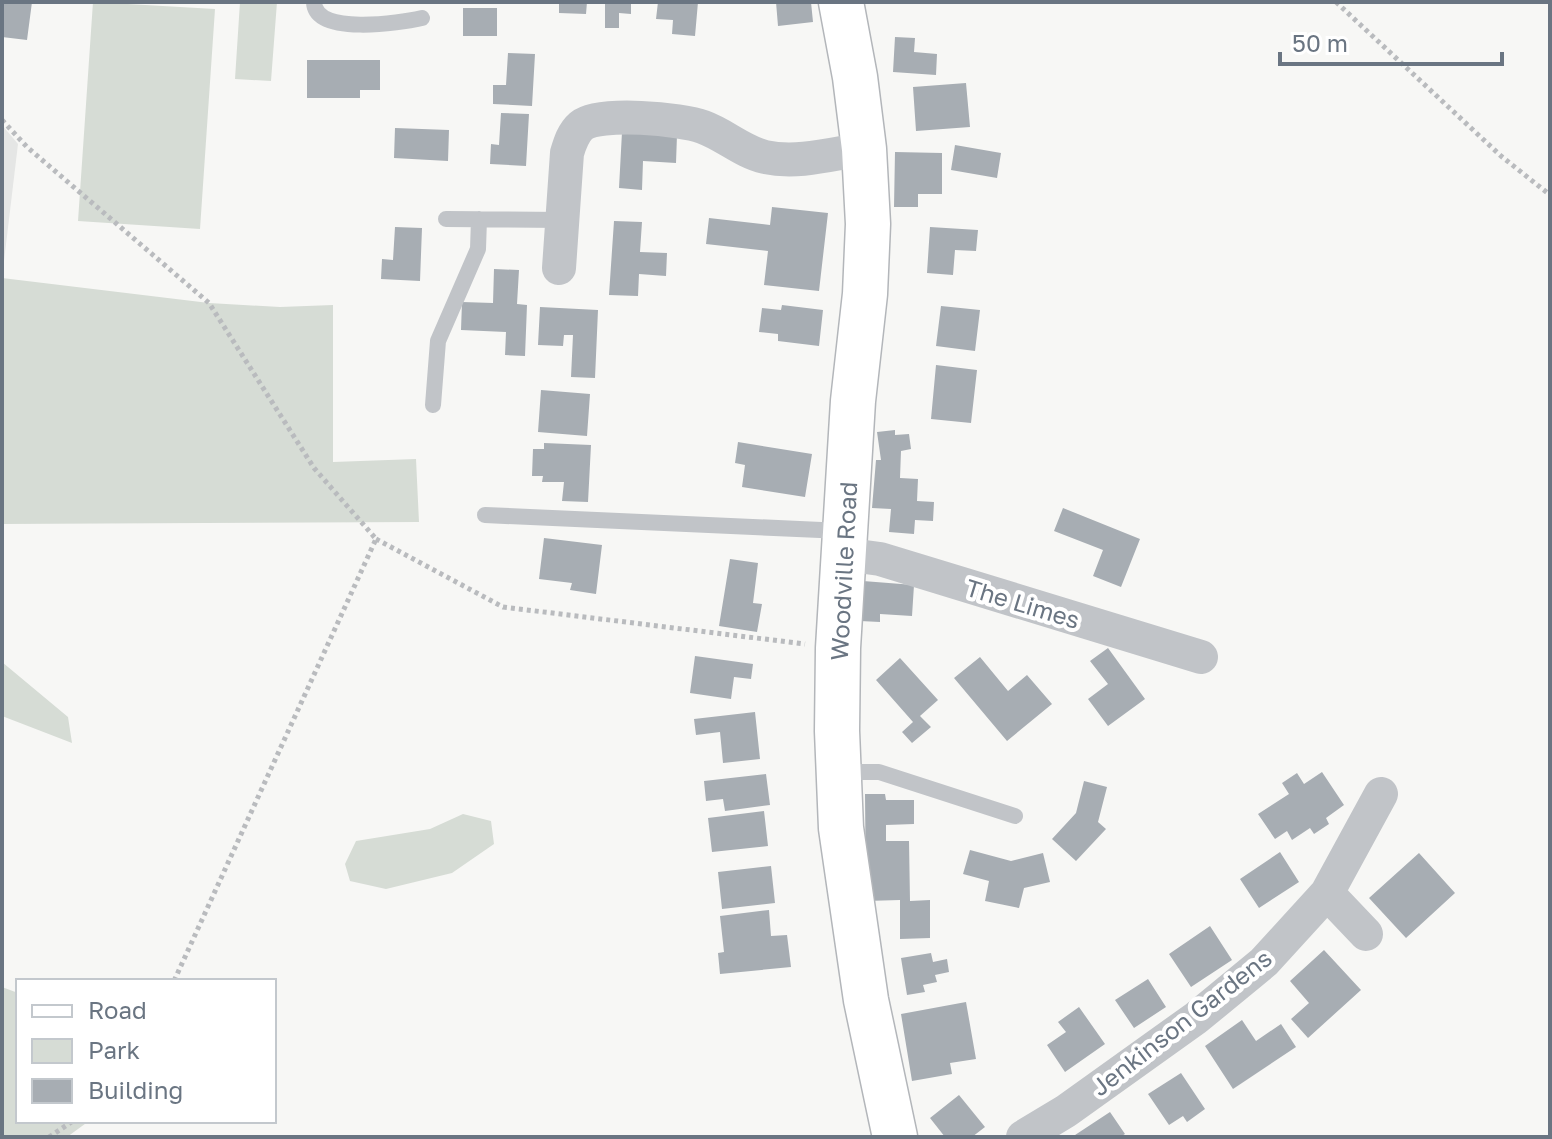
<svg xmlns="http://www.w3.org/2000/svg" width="1552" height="1139" viewBox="0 0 1552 1139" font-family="'Golos Text',sans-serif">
  <rect width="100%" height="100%" fill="#f7f7f5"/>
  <path fill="#e5e6e5" d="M2,125L18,144L4,261H2Z"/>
  <path fill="#d6dcd5" d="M93,2L215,9L200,229L78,221Z
    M240,2H277L271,81L235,79Z
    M2,278L209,303L280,307L333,305V462L416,459L419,522L2,524Z
    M2,662L68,717L72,743L2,716Z
    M463,814L491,821L494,844L452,873L386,889L350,881L345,864L356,841L430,829Z
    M2,987L18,993V1121H89L67,1137H2Z"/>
  <path fill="#a7adb3" d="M2,2H32L27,40L2,37Z
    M559,2H587L586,14L559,13Z
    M605,2H631V14L619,13V28H605Z
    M658,2H698L695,36L672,34L673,20L656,19Z
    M776,2H811L813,22L778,26Z
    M463,8H497V36H463Z
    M895,37L915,38L914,52L937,54L936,75L893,72Z
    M508,53L535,54L532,106L493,104V85H506Z
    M307,60H380V90H360V98H307Z
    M966,83L970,127L916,131L913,87Z
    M501,113L529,114L526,166L490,164L491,144L499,145Z
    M395,128L449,130L448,161L394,158Z
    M622,132L677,135L676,163L643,161L642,190L619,188Z
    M955,145L1001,153L997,178L951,170Z
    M895,152L942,153V194H918V207H894Z
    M772,207L828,213L819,291L764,285L768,251L706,244L709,218L770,225Z
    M614,221L642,222L640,252L667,253L666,276L639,274L638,296L609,295Z
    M395,227L422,228L420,281L381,279L382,259L393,260Z
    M930,227L978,230L976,251L955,250L953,275L927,273Z
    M494,269L519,270L517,304L527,305L525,356L505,355L506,332L461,330L462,302L493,303Z
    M782,305L823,310L819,346L778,341V334L759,332L762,308L781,310Z
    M941,306L980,310L975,351L936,346Z
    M540,307L598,310L595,378L571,377L573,335H564L563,346L538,345Z
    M936,365L977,370L971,423L931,419Z
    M541,390L590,394L587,436L538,432Z
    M895,430V435L909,434L911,449L901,451L900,478L918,479L917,501L934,502L933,521L915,520L914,534L889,532L891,509L872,508L876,460H881L877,432Z
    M738,442L812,454L805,497L742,487L745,465L735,463Z
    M544,443L591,445L588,502L562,501L564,482H542L543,476H532L533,449H544Z
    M1063,508L1140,539L1121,587L1093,576L1103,550L1054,531Z
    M544,538L602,545L596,594L570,590L572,583L539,579Z
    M730,559L758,563L753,603L762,604L757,632L719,626Z
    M863,581L914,585L912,616L880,614V622L860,621Z
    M1108,648L1145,699L1108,726L1088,699L1108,684L1090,661Z
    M695,656L753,664L751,679L734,677L731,699L690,693Z
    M980,657L1008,691L1027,675L1052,704L1007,741L954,678Z
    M900,658L938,700L920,716L931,727L912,743L902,732L913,722L876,680Z
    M755,712L760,759L723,763L720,732L696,735L694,719Z
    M1322,772L1344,805L1326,818L1329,824L1314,834L1310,828L1292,840L1287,831L1275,839L1258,814L1289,794L1282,783L1297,773L1304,784Z
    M766,774L770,805L725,811L723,799L706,801L704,781Z
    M1084,781L1107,787L1098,822L1106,829L1076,861L1052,839L1076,813Z
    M865,794H885L886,800H914V824L886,825V841H909L910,901L930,900V938L900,939V900L866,901Z
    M764,811L768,846L712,852L708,818Z
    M970,850L1011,861L1043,853L1050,882L1024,888L1019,908L985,901L989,881L963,874Z
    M1280,852L1299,882L1259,908L1240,879Z
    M1419,853L1455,893L1406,938L1369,898Z
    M771,866L775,903L722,909L718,872Z
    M769,910L771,936L787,935L791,967L720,974L718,953L724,952L720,916Z
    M1210,926L1232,960L1191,987L1169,954Z
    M1324,950L1361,990L1308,1038L1291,1019L1309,1003L1290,981Z
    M931,953L933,962L947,959L949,972L935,975L937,982L923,985L925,992L907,995L901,958Z
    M1148,979L1166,1007L1134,1028L1115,1000Z
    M966,1002L976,1059L950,1063L952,1074L912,1081L901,1014Z
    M1079,1007L1105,1044L1065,1072L1047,1045L1066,1032L1058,1022Z
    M1242,1020L1256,1041L1281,1024L1296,1047L1233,1089L1205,1046Z
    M1181,1073L1205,1109L1187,1122L1183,1116L1169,1125L1148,1094Z
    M959,1095L985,1127L972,1137H945L930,1118Z
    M1110,1112L1125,1134L1120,1137H1072Z"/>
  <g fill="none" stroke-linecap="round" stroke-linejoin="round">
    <g stroke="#b3b6ba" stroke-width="47">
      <path id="primary" d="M841,2L855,77L864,149L868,224L865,294L853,401L838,648L837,731L841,828L866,1000L895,1137"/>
    </g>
    <path stroke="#b9bbbe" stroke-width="5" stroke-dasharray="4 4" stroke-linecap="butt" d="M1336,2L1501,156L1550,195
      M2,120L27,147L209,303L314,468L376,539L174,981
      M376,539L503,607L805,644
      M49,1137L73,1121"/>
    <path stroke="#c1c4c8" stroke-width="16" d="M314,2C315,36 400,23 422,18
      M446,219L562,220
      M433,405L438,341L478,249L479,219
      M485,515L843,531
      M840,772H879L1015,816"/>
    <path stroke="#c1c4c8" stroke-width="34" d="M559,268L567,153C570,143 573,133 581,126C599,111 682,119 703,127C725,135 743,152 765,157C797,164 832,154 864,149
      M843,554L880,559L1201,657
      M1327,893L1366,934
      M1023,1137L1066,1111L1196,1018L1264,962L1327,893L1381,794"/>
    <use href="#primary" stroke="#fff" stroke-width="44"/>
  </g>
  <g text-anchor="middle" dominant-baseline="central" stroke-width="8" stroke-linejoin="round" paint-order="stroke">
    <g font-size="24" fill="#6a7582" stroke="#fff">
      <text transform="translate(843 571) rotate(-87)">Woodville Road</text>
      <text transform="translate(1023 603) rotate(17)">The Limes</text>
      <text transform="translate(1181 1022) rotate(-38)">Jenkinson Gardens</text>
    </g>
  </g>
  <rect width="1552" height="1139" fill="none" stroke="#6a7582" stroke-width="8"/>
  <rect x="16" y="979" width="260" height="144" fill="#ffffff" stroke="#c3c8cd" stroke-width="2"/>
  <rect x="32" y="1005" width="40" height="12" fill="#ffffff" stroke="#c3c8cd" stroke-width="2"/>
  <text x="88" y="1019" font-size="24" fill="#6a7582">Road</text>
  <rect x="32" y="1039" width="40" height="24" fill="#d6dcd5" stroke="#c3c8cd" stroke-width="2"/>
  <text x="88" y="1059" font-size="24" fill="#6a7582">Park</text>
  <rect x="32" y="1079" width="40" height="24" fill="#a7adb3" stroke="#c3c8cd" stroke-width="2"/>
  <text x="88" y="1099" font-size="24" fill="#6a7582">Building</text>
  <path d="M1280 52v12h222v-12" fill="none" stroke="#6a7582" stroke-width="4"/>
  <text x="1292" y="52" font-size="24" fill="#6a7582" stroke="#ffffff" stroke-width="6" paint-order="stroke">50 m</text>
</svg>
